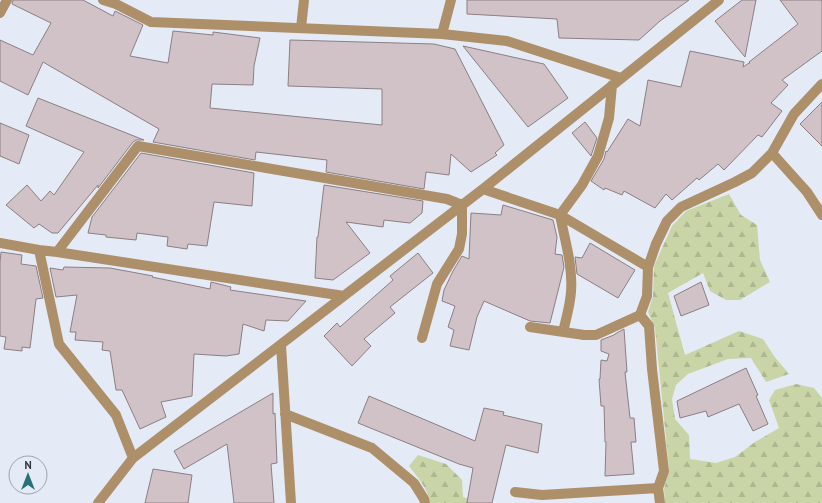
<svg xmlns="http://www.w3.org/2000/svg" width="822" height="503" viewBox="0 0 822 503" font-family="'PT Sans',sans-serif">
  <defs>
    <pattern id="forest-firs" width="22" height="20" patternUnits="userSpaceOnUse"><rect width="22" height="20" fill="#c9d5a7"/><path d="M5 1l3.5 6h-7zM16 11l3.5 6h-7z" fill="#adb790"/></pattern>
  </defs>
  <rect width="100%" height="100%" fill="#e4ebf6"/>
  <path fill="url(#forest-firs)" d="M729,194L741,215L757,225L760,260L770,282L740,300H726L710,291L703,273L668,293L685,355L739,331L763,339L774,356L789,374L766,382L751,358L728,359L688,374L676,385L672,399L675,419L689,435L690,459L716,463L735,457L755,442L779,428L769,400L775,390L796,384L814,388L822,398V503H665L664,489L669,469L655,328L648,312L653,296L654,266L672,226L686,211Z
    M418,455L446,464L462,480L463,497L484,503H430C428,488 417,477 409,466Z"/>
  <path fill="#d0c2c6" stroke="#8c7f83" d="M13,0H83L113,16L115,11L143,25L130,56L168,63L173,31L213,35V32L260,38L254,66L253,85L212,84L210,108L382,125V89L288,86L290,40L434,44L455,49L504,145L495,153L497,155L471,172L451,154L449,175L426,172L424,189L326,172L327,160L256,152L255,160L153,142L159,129L43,62L28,95L0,81V40L33,55L51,23L12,4Z
    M467,0H689L660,21L639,40L559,38L557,19L467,14Z
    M742,0H756L745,57L715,21Z
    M780,0H822V51L782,80L788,85L771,103L782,111L762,137L758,135L724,170L718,164L699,180L697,178L672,200L666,194L655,208L624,191L622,195L605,188L604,190L591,181L604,159L606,151L607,152L628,119L640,126L648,80L681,87L690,51L744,62L743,67L749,63H750L749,62L798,24Z
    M463,46L544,64L568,98L528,127Z
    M38,98L144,140H136L133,142L98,188V185L58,233H52L39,224L34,228L6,205L27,185L41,201L50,191L54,195L84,152L26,126Z
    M822,102V146L800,124Z
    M585,122L597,138L591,156L572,133Z
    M0,123L29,135L19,164L0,156Z
    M141,153L254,173L252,206L214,202L207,246L188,244L187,249L167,246L168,237L137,233L136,240L106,237V235L88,233L92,217Z
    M324,185L423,201L422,213L410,223L384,220L383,227L346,222L370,253L333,280L315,278L317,237H318Z
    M503,205L553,220L557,237L555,254L562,255L564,267L550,323L530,321L484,301L477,317L469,350L450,346L454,330L448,327L455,306L442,301L444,290L453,271L462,256L469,259L471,213L501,215Z
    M590,243L635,270L618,298L577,274L575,257L582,258Z
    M1,252L22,255L21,264L36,266L43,298L36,299L30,348L22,347V351L4,349L6,337L0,336V262Z
    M418,253L433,273L390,307L395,313L364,339L371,346L352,366L324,336L337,323L340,327L393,280L390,276Z
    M64,267L110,268L153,276L152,277L210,289L211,282L231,287L230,290L306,301L288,321L266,320L264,331L243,324L239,354L226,356L194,354L192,396L161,402L166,417L140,429L122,390H116L110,351L102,350L103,342L75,340L76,332H70L77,295L56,297L50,268L63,270Z
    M701,282L709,305L681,316L674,296Z
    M624,329L627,372H625L630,418H634L636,442H631L634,474L605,476L606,442H605L604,406H601L599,379H600L601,360L607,361L609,354L601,351V340L614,335L615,334Z
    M746,368L758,395L756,396L768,424L753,431L739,404L708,417L706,411L680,418L677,401Z
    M273,393V414L275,413L277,463L271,464L274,503H234L227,444L184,469L174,451Z
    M369,396L475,441L484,408L504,412L503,415L542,424L538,453L506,445L492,503H467L473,468L459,464L358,423Z
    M153,469L192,475L188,503H145Z"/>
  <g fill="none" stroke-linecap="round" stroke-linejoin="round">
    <path stroke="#ad8f6a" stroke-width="10" d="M103,0L116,4L151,22L442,34L507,41L621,78
      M0,13L7,0
      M301,28L304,0
      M442,34L451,0
      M772,153L807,192L822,215
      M483,189L560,215L648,267L647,296L640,315L596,335H584L530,327
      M0,243L39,250L57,252L344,296
      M39,250L59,344L116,415L133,458
      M57,252L138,146L447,199L462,205V234L459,249L437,284L422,338
      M648,267L656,244L667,221L681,207L735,182L752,173L772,153L794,114L822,84
      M640,315L649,326L652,369L664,471L658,488
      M563,332C566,319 570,306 571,292C573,266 565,241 560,215L582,185L598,156L609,118L612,85
      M281,345L291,503
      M285,414L372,448L414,483L424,499L425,503
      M515,492L542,495L658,488L660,503
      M98,503L133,458L483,189L719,0"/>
  </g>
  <g transform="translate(28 475)"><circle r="19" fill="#e4ebf6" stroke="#9ca2aa"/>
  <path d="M0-3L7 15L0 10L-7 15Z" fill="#287277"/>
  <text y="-6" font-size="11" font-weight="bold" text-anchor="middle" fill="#313438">N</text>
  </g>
</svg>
